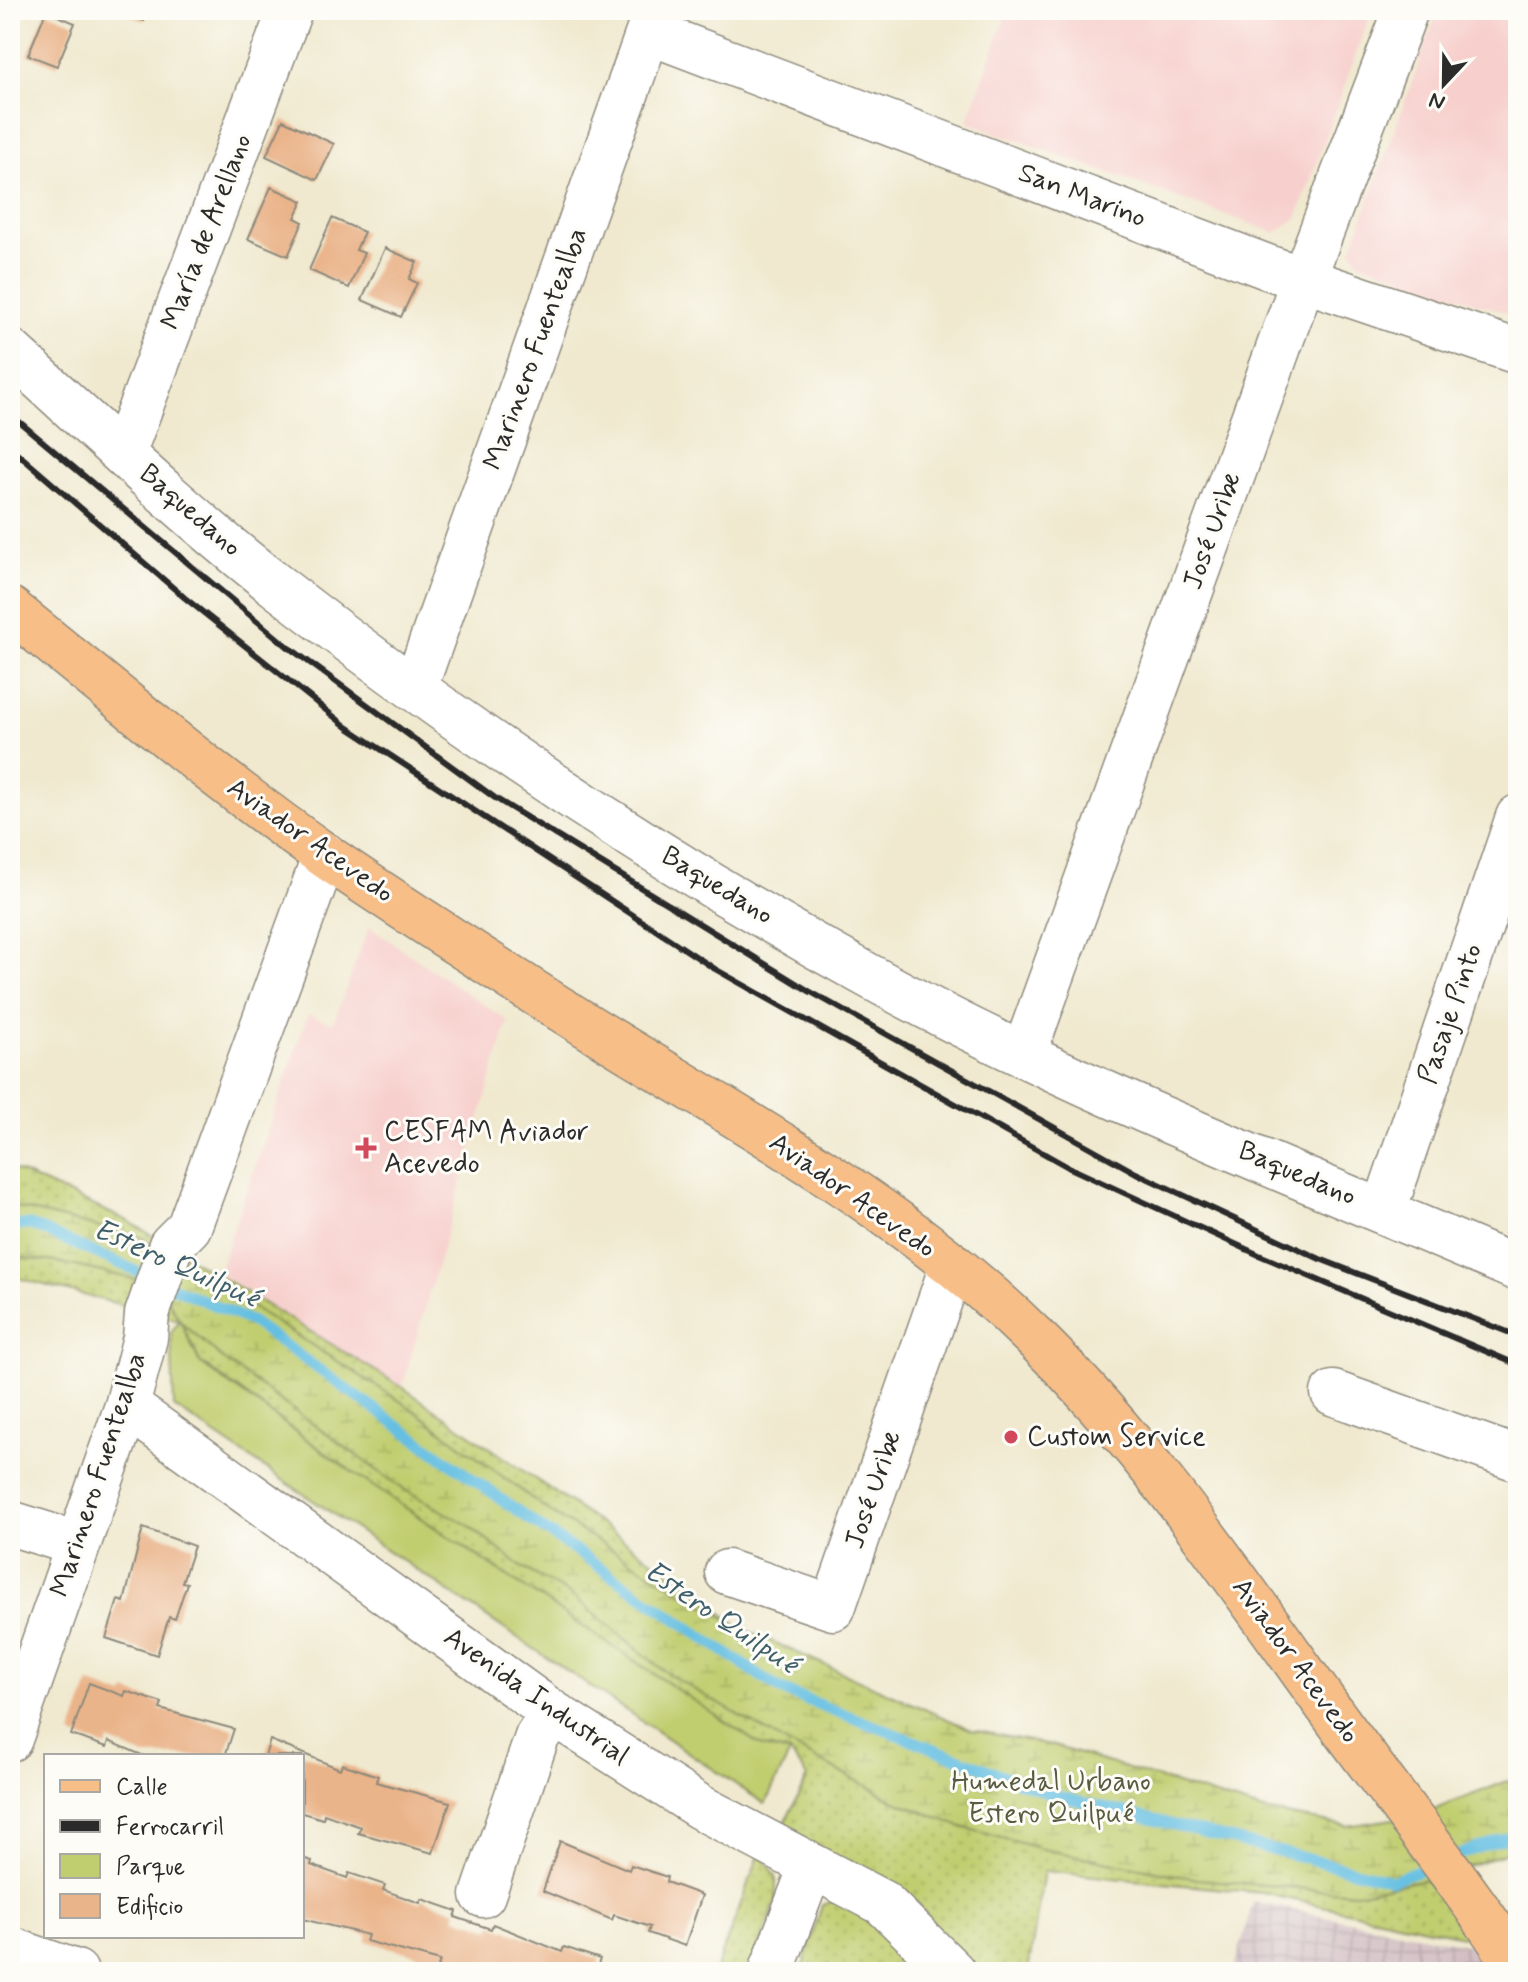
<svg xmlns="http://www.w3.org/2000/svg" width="1528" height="1982" viewBox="0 0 1528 1982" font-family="Mynerve,sans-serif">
  <defs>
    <pattern id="industrial-grid" width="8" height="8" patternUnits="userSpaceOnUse" patternTransform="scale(2)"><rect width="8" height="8" fill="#d2bec3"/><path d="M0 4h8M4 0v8" fill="none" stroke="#b4a3a8"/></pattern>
    <pattern id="grass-dots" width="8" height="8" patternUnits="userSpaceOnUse" patternTransform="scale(2)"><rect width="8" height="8" fill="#c1ce70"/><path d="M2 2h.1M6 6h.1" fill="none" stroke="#a6b161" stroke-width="1.8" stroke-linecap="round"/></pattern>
    <pattern id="wetland-marsh" width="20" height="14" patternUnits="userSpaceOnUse" patternTransform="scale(2)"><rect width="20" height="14" fill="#c1ce70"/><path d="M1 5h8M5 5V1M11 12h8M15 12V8" fill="none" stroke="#a6b161"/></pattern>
  </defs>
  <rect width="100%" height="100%" fill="#fdfcf7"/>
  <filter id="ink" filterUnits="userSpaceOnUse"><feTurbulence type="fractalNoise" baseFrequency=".0125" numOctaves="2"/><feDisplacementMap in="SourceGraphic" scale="16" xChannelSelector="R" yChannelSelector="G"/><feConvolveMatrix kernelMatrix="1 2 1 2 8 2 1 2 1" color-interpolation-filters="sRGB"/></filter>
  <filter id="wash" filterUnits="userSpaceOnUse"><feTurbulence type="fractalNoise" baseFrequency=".006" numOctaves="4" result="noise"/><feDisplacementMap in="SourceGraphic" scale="32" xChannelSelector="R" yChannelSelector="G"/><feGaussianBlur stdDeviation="1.8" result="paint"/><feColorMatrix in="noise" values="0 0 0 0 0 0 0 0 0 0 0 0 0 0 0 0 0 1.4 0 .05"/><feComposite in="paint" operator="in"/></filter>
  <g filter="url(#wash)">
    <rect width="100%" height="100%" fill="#f0e9cf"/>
    <path fill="#f7d0cd" d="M1008,10H1372L1297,218L1276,233L967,122Z
      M1438,10H1518V317L1360,262L1351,250Z
      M369,927L508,1021L402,1387L218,1273L308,1014L333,1023Z"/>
    <path fill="url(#industrial-grid)" d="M1253,1902L1485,1948L1493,1972H1233Z"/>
    <path fill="url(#grass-dots)" stroke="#767c4e" stroke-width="2" d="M10,1168L128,1221L402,1387L683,1581L789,1668L856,1704L1403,1853L1472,1938L1262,1893L1044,1871L1028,1972H974L907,1891L779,1834L808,1777L790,1753L763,1747L349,1470L200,1362L180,1320L10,1276Z
      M760,1853L776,1876V1901L750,1972H715Z
      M840,1899L866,1908L917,1959L903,1972H801L822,1905Z"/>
    <path fill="url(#wetland-marsh)" stroke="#767c4e" stroke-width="2" d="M10,1206L143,1238L411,1408L550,1512L739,1627L972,1730L1051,1745L1264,1811L1347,1826L1420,1815L1518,1777V1848L1442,1876L1355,1893L1197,1879L1042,1849L962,1827L895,1801L786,1743L668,1674L570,1594L521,1567L468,1525L403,1489L225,1361L180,1321L163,1291L134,1279L57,1262L10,1257Z"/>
    <path fill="#c1ce70" stroke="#767c4e" stroke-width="2" d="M180,1320L200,1363L349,1470L763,1747L790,1753L765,1804L174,1407L171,1332Z"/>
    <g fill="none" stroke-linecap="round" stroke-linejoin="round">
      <path stroke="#65bfe2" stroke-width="11" d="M10,1225H31L150,1277
        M166,1284L252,1322L546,1531L781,1690L1051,1794L1392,1880L1433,1865
        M1453,1857L1518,1833"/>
    </g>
    <g id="blocks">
      <path fill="#eab48a" d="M10,10H21L10,35Z
        M117,10H148L144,21Z
        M46,11L75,23L57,66L28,55Z
        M283,120L334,144L317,180L266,156Z
        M271,187L303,201L295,218L303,222L288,256L248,239Z
        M332,218L364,232L356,250L364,253L349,288L309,270Z
        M385,248L417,262L409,279L417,283L401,317L362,300Z
        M143,1528L194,1546L182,1582L187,1583L175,1619L169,1617L157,1655L106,1638L118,1600L124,1602Z
        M89,1683L124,1696L126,1691L162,1703L160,1709L234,1729L225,1756H144L109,1741L107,1747L71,1735Z
        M270,1740L340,1769L342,1764L378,1776L376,1782L450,1802L433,1853L358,1833L361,1827L324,1814L323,1819L302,1813V1756H265Z
        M560,1841L629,1870L631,1865L667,1877L666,1882L702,1895L685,1946L648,1933L650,1927L614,1915L612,1920L543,1891Z
        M302,1858L312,1861L311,1865L347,1878L349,1873L385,1885L383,1890L420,1903L422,1899L457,1911L455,1917L491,1929L493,1924L562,1952L564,1947L600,1959L598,1965L617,1972H451L438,1967L440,1961L366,1941L368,1935L302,1919Z"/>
    </g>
  </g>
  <g filter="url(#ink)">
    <use href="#blocks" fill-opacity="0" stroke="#8e8a7d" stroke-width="2"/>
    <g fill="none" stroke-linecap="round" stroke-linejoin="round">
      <g stroke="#8e8a7d" stroke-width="47">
        <path id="minor" d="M649,32L1270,268L1518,352
          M10,351C98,431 184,514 278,587C463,730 662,862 867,975C1075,1090 1300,1175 1518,1269
          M123,454L290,10
          M415,688L656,10
          M1024,1054L1303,280L1406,10
          M1384,1211L1518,817
          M1333,1393L1518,1459
          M127,1406L553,1713L700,1807L883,1903L953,1972
          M10,1523L77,1544
          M727,1572L833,1608L952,1266
          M10,1739L127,1406L145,1338L147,1314L171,1245L189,1227L325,855
          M483,1895L537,1737L553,1713
          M10,1949L76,1972
          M771,1972L811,1867"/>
      </g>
      <g stroke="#8e8a7d" stroke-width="47">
        <path id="major" d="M10,609C114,693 217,780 327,857C398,906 471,952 543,998C710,1105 893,1197 1035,1338C1148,1449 1237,1581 1330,1710C1392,1796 1460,1879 1518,1968"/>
      </g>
      <use href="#minor" stroke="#fff" stroke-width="44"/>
      <use href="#major" stroke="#f7be88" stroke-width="44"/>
      <path stroke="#2b2b2b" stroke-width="6" d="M10,414L287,646L495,798L809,991L1136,1173L1320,1259L1518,1336
        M10,447L185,598L347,727L715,969L1068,1167L1259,1255L1518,1365"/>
    </g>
  </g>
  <g fill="#d1495b" stroke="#fdfcf7" stroke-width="3">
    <path d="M362 1136h8v8h8v8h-8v8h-8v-8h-8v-8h8z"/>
    <circle cx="1011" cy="1437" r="8"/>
  </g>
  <g text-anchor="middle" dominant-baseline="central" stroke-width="6" stroke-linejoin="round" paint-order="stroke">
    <g font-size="28" fill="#2b2b2b" stroke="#fdfcf7">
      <text transform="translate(1082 196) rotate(21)">San Marino</text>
      <text transform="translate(207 232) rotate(-69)">María de Arellano</text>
      <text transform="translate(536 349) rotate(-70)">Marinero Fuentealba</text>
      <text transform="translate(190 511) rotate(41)">Baquedano</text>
      <text transform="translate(1213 531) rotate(-70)">José Uribe</text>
      <text transform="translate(310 841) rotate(35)">Aviador Acevedo</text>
      <text transform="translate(717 886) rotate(31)">Baquedano</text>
      <text transform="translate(1451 1014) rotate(-71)">Pasaje Pinto</text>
      <text transform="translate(1297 1174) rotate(23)">Baquedano</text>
      <text transform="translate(852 1196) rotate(35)">Aviador Acevedo</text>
      <text transform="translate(99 1475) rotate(-72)">Marinero Fuentealba</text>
      <text transform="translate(874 1490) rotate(-71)">José Uribe</text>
      <text transform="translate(1295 1661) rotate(54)">Aviador Acevedo</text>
      <text transform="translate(536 1697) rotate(35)">Avenida Industrial</text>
    </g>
    <g font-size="28" fill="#2b2b2b" stroke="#fdfcf7" text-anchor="start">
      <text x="384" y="1132">CESFAM Aviador<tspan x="384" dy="32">Acevedo</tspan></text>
      <text x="1027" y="1437">Custom Service</text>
    </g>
    <g font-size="28" fill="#585c40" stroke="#fdfcf7">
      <text x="1051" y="1782">Humedal Urbano<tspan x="1051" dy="32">Estero Quilpué</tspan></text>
    </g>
    <g font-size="30" font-style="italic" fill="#3f5f6b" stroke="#fdfcf7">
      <text transform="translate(176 1264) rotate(24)">Estero Quilpué</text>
      <text transform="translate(721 1618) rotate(34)">Estero Quilpué</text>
    </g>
  </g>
  <rect width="1528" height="1982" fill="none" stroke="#fdfcf7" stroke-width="40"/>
  <rect x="44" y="1754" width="260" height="184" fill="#fdfcf7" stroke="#a9a8a5" stroke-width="2"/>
  <rect x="60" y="1780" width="40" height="12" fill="#f7be88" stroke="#a9a8a5" stroke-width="2"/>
  <text x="116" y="1794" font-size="24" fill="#2b2b2b">Calle</text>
  <rect x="60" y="1820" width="40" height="12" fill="#2b2b2b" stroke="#a9a8a5" stroke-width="2"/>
  <text x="116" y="1834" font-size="24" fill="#2b2b2b">Ferrocarril</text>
  <rect x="60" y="1854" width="40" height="24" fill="#c1ce70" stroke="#a9a8a5" stroke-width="2"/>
  <text x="116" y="1874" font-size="24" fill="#2b2b2b">Parque</text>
  <rect x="60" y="1894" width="40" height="24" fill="#eab48a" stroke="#a9a8a5" stroke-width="2"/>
  <text x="116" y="1914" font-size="24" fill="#2b2b2b">Edificio</text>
  <g transform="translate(1444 84) rotate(202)" stroke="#fdfcf7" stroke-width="6" paint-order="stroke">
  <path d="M0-6L14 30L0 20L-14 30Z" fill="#2b2b2b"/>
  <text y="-12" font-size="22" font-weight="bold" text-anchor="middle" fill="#2b2b2b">N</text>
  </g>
</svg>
